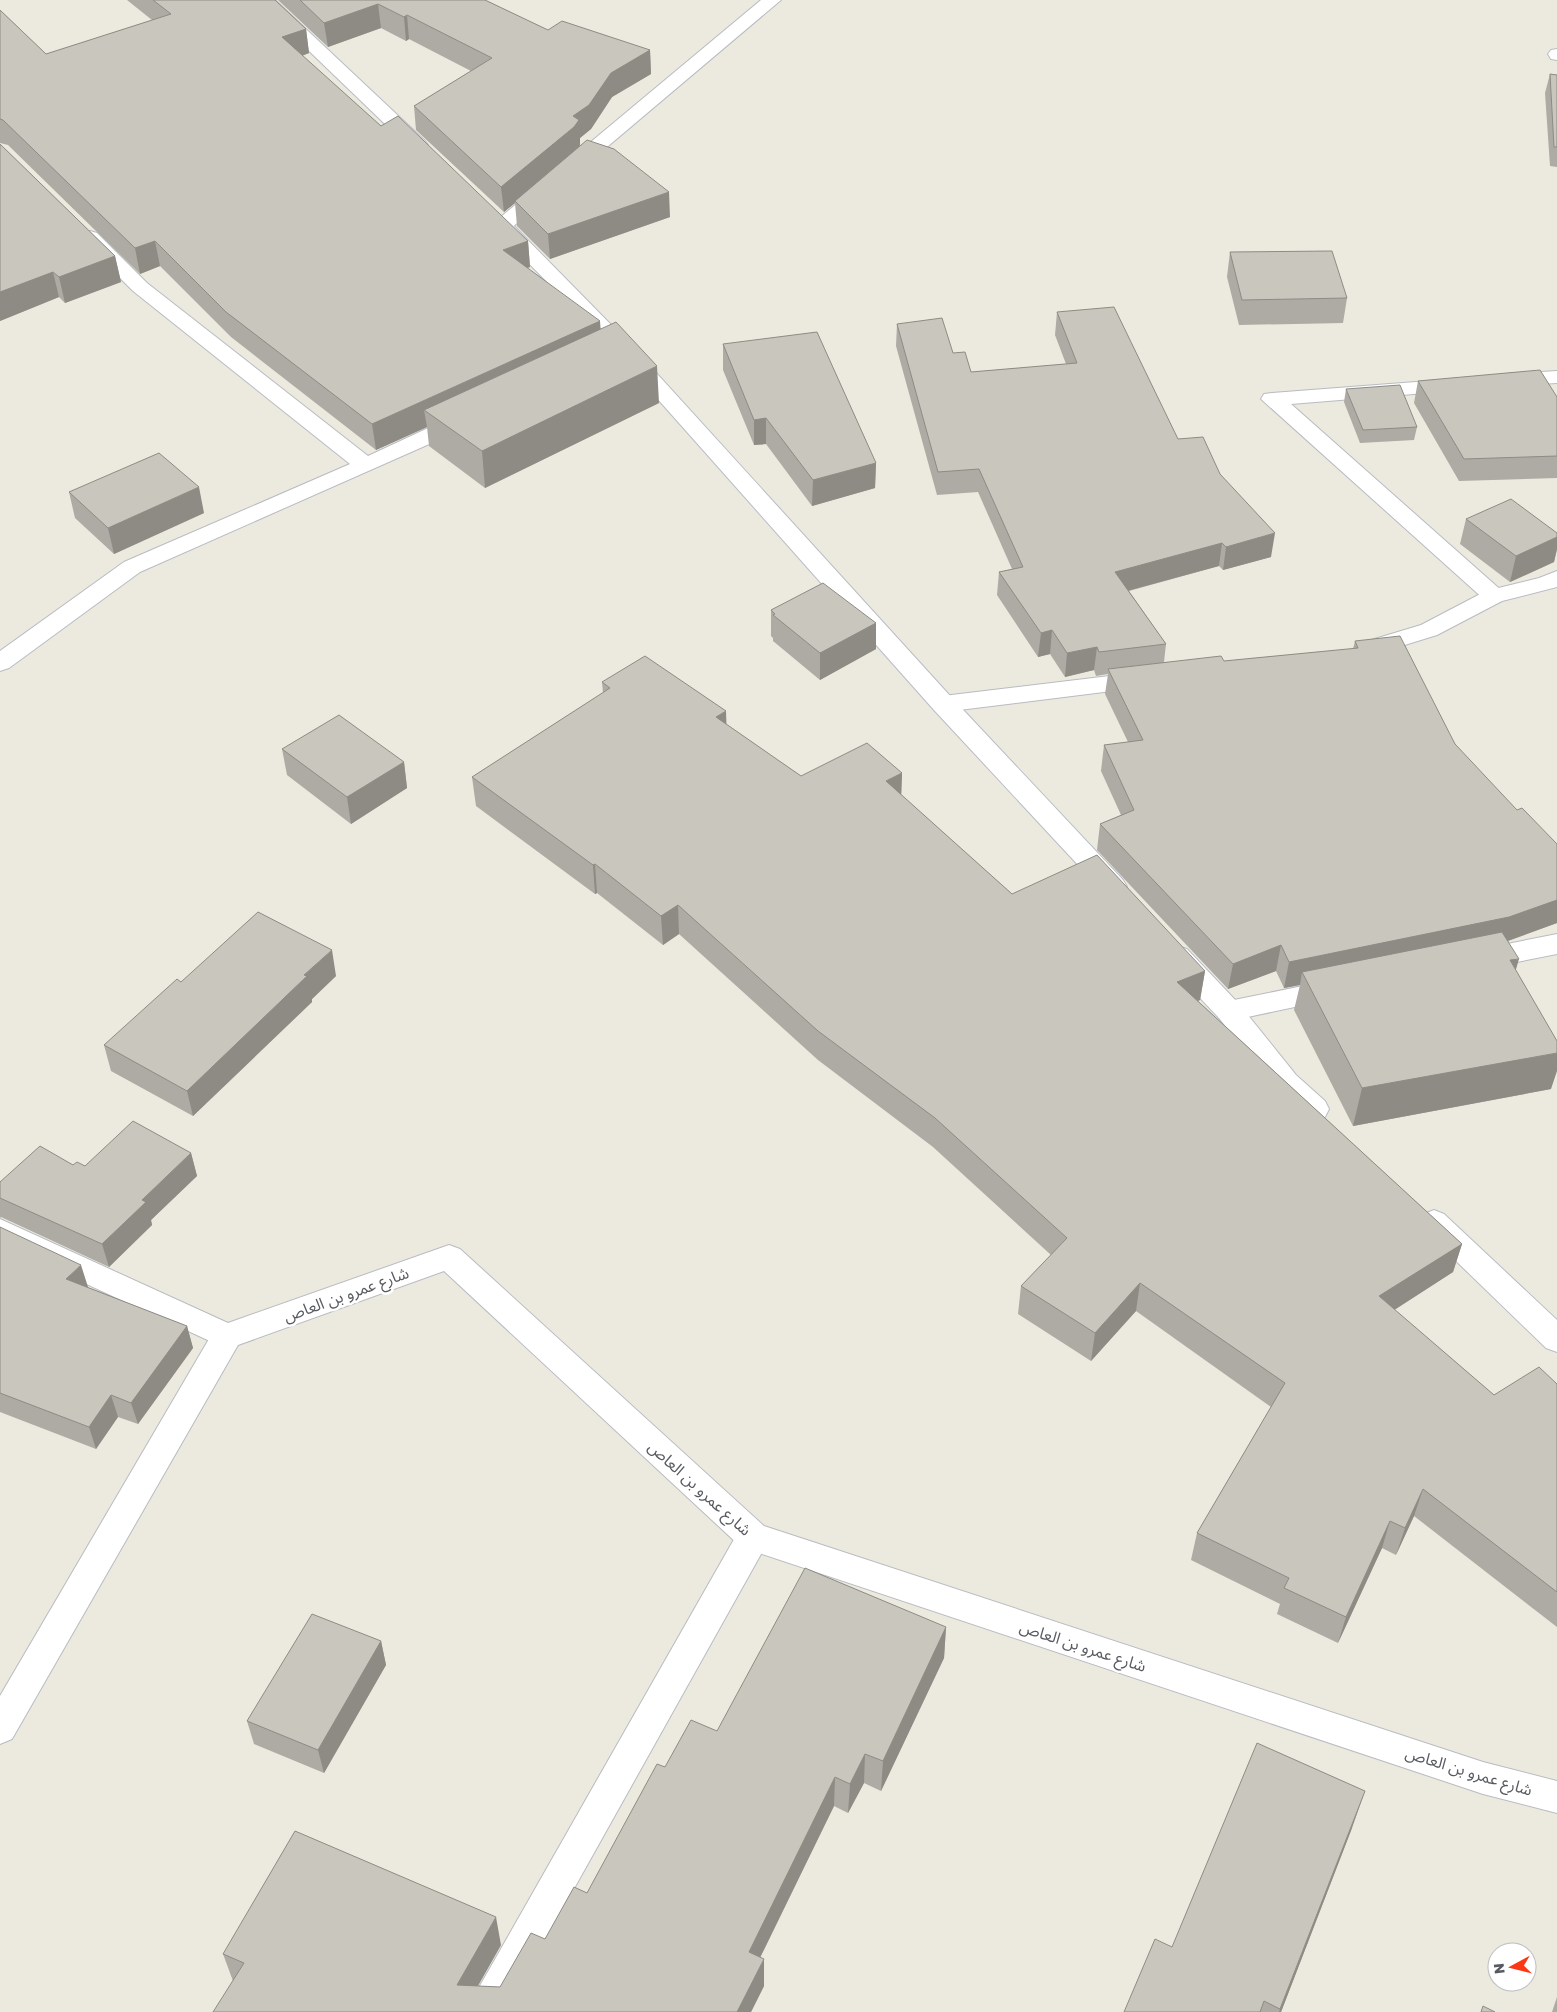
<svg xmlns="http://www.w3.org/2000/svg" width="1557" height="2012" viewBox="0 0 1557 2012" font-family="'Golos Text','Noto Sans Arabic',sans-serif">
  <rect width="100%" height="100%" fill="#eceade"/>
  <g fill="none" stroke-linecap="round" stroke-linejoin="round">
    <g stroke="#b9bbc2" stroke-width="2">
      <path id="lane" d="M761,0H781L510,229H496L493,225L496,221Z
        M1557,49V60L1551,59L1548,54L1551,50Z
        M1557,571V587L1502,601L1437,635L1366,657L1358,654L1354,649L1358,644L1421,625L1486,591L1539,578Z
        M1143,672L1152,674L1155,680L1152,686L943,712L934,710L931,704L934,698L943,696Z
        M227,1323L238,1327L242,1336L238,1345L12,1739L0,1744V1696L216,1327Z
        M753,1523L765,1527L769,1537L765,1547L505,2012H465L741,1527Z"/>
    </g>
    <g stroke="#b9bbc2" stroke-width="2">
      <path id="street" d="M90,231L97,233L147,283L368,456L454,416L462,414L470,416L473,421L470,426L140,572L9,668L0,671V651L124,562L350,464L133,291L83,241L80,237L83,233Z
        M1557,371V383L1507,386L1499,385L1496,380L1499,375L1507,374Z
        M1455,379L1463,380L1466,385L1463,390L1291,404L1502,591L1506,596L1502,601L1494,603L1486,601L1261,399L1264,394L1272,393Z
        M1557,934V954L1477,970L1467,967L1463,960L1467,953L1477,950Z
        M1332,980L1342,983L1346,990L1342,997L1229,1021L1219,1018L1215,1011L1219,1004L1229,1001Z
        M0,1219L228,1323L449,1245L460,1249L764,1526L1483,1762L1557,1781V1813L1483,1794L741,1547L444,1271L227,1349L0,1244Z"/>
    </g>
    <g stroke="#b9bcc4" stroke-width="2">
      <path id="secondary" d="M256,0H275L425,141L428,145L425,149H411Z
        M502,219L509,221L629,343L952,698L1123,880L1127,887L1123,894L1114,896L1105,894L934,710L615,351L495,229L492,225L495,221Z
        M1177,946L1187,949L1239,1004L1296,1075L1325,1101L1329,1109L1325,1117L1315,1120L1305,1117L1276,1089L1219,1018L1167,963L1163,956L1167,949Z
        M1434,1210L1444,1214L1557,1320V1352L1546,1348L1424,1230L1419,1222L1424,1214Z"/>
    </g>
    <use href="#lane" fill="#fff" fill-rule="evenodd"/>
    <use href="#street" fill="#fff" fill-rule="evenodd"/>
    <use href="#secondary" fill="#fff" fill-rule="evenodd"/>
  </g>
  <path fill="#adaba3" d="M127,0H275L306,29L309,53L302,56L381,126L528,241L530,267L527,268L601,329L659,403L485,488L429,446L427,427L376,450L231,337L160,266L140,274L8,145L0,143V10L46,54L152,20Z
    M278,0H485L548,30L650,50L651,74L612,97L591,129L580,138V145L578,148L670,217L550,259L517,226L515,203L504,212L416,130L414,106L471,71L409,39L406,41L381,28L328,47Z
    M1550,74L1557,75V167L1550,166L1545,93Z
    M0,144L115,256L121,282L65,303L59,297L0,321Z
    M1230,252L1347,298L1343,323L1239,325L1227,277Z
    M1057,312L1178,439L1220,474L1271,557L1223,570L1219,566L1129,591L1166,644L1164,662L1224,661L1353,649L1355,641L1455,744L1557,923L1508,941L1516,970L1551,1089L1353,1126L1294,1010L1300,985L1284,988L1276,971L1228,989L1097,850L1100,824L1121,815L1101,771L1104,745L1128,742L1105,694L1108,674L1096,676L1094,670L1065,677L1050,654L1038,657L997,595L999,572L1012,569L978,492L937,495L896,346L897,324L953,353L971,372L1066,364L1055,335Z
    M723,344L876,463L875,488L812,506L766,444L754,445L723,370Z
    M1418,381L1557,397V478L1459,481L1414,403Z
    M1346,389L1417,427L1414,440L1360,443L1344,402Z
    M69,492L204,513L114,554L75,518Z
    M1466,519L1557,533V549L1554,562L1510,582L1460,544Z
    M771,610L876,623V649L820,680L773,641V638L771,636Z
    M602,682L726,725L801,776L902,773L901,795L1012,894L1205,971L1200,1000L1198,1001L1462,1244L1453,1272L1394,1310L1494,1395L1557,1384V1627L1414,1516L1396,1555L1382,1548L1338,1643L1277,1614L1280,1604L1191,1560L1197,1533L1271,1407L1136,1311L1091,1361L1018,1314L1021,1286L1051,1255L933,1147L818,1060L679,934L663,945L597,893L595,894L476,806L472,777L603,693Z
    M282,749L404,762L407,788L351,824L287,775Z
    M336,976L312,999V1002L193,1116L111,1071L104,1045L181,982Z
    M191,1153L197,1176L151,1220L152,1225L109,1267L1,1217L0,1218V1182L73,1165L85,1166Z
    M0,1227L88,1287H87L187,1326L193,1348L138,1424L118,1417L96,1449L0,1412Z
    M946,1627L944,1658L881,1791L864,1783L848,1813L834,1806L760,1958L764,1986L751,2012L233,1981L223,1954L501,1945L478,1986L500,1987L587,1893L665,1767L717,1731Z
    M381,1641L386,1665L324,1773L254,1744L247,1721Z
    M1352,1828L1281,2012H1124L1172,1947Z
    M1557,1997V2012H1552Z"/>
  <path fill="#8d8b84" d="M378,4L381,28L328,47L324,23Z
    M407,15L409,39L406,41L404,17Z
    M306,29L309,53L285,62L282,37Z
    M650,50L651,74L612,97L591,129L580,138V145L575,152L515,201V203L504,212L501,187L611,73Z
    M669,192L670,217L550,259L548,234Z
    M155,241L160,266L140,274L135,248Z
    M528,241L530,267L505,276L503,250Z
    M115,256L121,282L65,303L59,277Z
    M53,272L59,297L0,321V292Z
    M600,321L602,347L424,410L427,427L376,450L372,424Z
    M657,366L659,403L485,488L482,451Z
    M766,418V444L754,445V420Z
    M876,463L875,488L812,506L813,480Z
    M199,487L204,513L114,554L108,528Z
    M1275,533L1271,557L1223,570L1226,547Z
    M1557,537V549L1554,562L1510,582L1516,556Z
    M1222,543L1219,566L1112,595L1115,572Z
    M876,623V649L820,680V653Z
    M1052,630L1050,654L1038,657L1041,633Z
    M1097,647L1094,670L1065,677L1067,653Z
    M726,711L727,740L716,717Z
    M404,762L407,788L351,824L347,797Z
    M902,773L901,802L886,781Z
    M595,864L597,893L595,894L593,865Z
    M1557,900V923L1502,943L1302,972L1300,985L1284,988L1289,962Z
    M678,905L679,934L663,945L661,916Z
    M1281,945L1276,971L1228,989L1233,964Z
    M332,950L336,976L312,999V1002L193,1116L187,1091L304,975Z
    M1519,959L1508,997L1510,960Z
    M1205,971L1200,1000L1172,1011L1177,982Z
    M1557,1053V1071L1551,1089L1353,1126L1362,1088Z
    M191,1153L197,1176L151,1220L152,1225L109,1267L102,1244L142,1200Z
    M1462,1244L1453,1272L1371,1325L1379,1296Z
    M81,1265L88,1287L73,1301L66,1279Z
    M1140,1283L1136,1311L1091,1361L1095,1333Z
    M187,1326L193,1348L138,1424L131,1403Z
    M111,1395L118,1417L96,1449L89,1427Z
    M1423,1489L1414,1516L1396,1555L1405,1528Z
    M1390,1521L1382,1548L1338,1643L1346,1617Z
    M946,1627L944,1658L881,1791L883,1761Z
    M381,1641L386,1665L324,1773L318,1750Z
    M865,1754L864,1783L848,1813L850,1784Z
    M835,1777L834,1806L749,1980V1952Z
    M1365,1791L1352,1828L1281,2012H1279Z
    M496,1917L501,1945L463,2012L457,1985Z
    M764,1959V1986L751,2012H737Z"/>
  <path fill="#c9c7bd" stroke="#8d8b84" d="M153,0H275L306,29L282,37L381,126L398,116L528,241L503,250L600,321L372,424L226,312L155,241L135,248L3,120L0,119V10L46,54L171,14Z
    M300,0H485L548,30L562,21L650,50L611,73L589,105L573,116L579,120L574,127L501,187L414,106L492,58L407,15L404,17L378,4L324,23Z
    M1550,74L1557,75V147H1554Z
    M587,140L614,149L669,192L548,234L515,201Z
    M0,144L115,256L59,277L53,272L0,292Z
    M1332,251L1347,298L1242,300L1230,252Z
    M1114,307L1178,439L1203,437L1220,474L1275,533L1226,547L1222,543L1115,572L1166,644L1099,652L1097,647L1067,653L1052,630L1041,633L999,572L1023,567L979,469L938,472L897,324L942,318L953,353L965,352L971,372L1077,363L1057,312Z
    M616,322L657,366L482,451L424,410Z
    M817,332L876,463L813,480L766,418L754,420L723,344Z
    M1540,370L1557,397V456L1464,459L1418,381Z
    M1400,385L1417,427L1363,430L1346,389Z
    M159,453L199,487L108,528L69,492Z
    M1511,499L1557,533V537L1516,556L1466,519Z
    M823,583L876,623L820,653L773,615L775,614L771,610Z
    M1400,636L1455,744L1517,810L1522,808L1557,844V900L1509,917L1289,962L1281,945L1233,964L1100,824L1134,810L1104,745L1143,740L1108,669L1221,656L1224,661L1358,648L1355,641Z
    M645,656L726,711L716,717L801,776L867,743L902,773L886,781L1012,894L1097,855L1205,971L1177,982L1462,1244L1379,1296L1494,1395L1539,1367L1557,1384V1592L1423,1489L1405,1528L1390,1521L1346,1617L1284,1588L1289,1578L1197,1533L1285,1383L1140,1283L1095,1333L1021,1286L1067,1238L935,1118L818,1031L678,905L661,916L595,864L593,865L472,777L610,688L602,682Z
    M339,715L404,762L347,797L282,749Z
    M258,912L332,950L304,975L307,976L187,1091L104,1045L177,979L181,982Z
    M1502,932L1519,959L1510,960L1557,1041V1053L1362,1088L1302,972Z
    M133,1121L191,1153L142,1200L146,1202L102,1244L0,1198V1182L40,1146L73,1165L77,1162L85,1166Z
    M0,1227L81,1265L66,1279L187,1326L131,1403L111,1395L89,1427L0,1393Z
    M805,1568L946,1627L883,1761L865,1754L850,1784L835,1777L749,1952L764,1959L737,2012H213L244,1963L223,1954L295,1831L496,1917L457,1985L500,1987L531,1933L545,1939L574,1887L587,1893L657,1764L665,1767L691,1720L717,1731Z
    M312,1614L381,1641L318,1750L247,1721Z
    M1257,1743L1365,1791L1280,2009L1264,2001L1260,2012H1124L1155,1939L1172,1947Z
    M1483,2006L1495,2012H1481Z"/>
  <g text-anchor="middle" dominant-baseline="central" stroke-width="5" stroke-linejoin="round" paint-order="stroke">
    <g font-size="16" fill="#575b61" stroke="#fff">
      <text transform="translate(346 1294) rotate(-20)">شارع عمرو بن العاص</text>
      <text transform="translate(700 1488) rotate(42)">شارع عمرو بن العاص</text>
      <text transform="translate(1083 1646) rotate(18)">شارع عمرو بن العاص</text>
      <text transform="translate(1469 1771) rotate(17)">شارع عمرو بن العاص</text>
    </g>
  </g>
  <g transform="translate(1512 1967) rotate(263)"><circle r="24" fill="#ffffff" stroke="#bcbdc0"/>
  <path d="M0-4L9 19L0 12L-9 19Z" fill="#fa3816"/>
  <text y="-8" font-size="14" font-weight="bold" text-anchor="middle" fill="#575b61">N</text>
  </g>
</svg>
